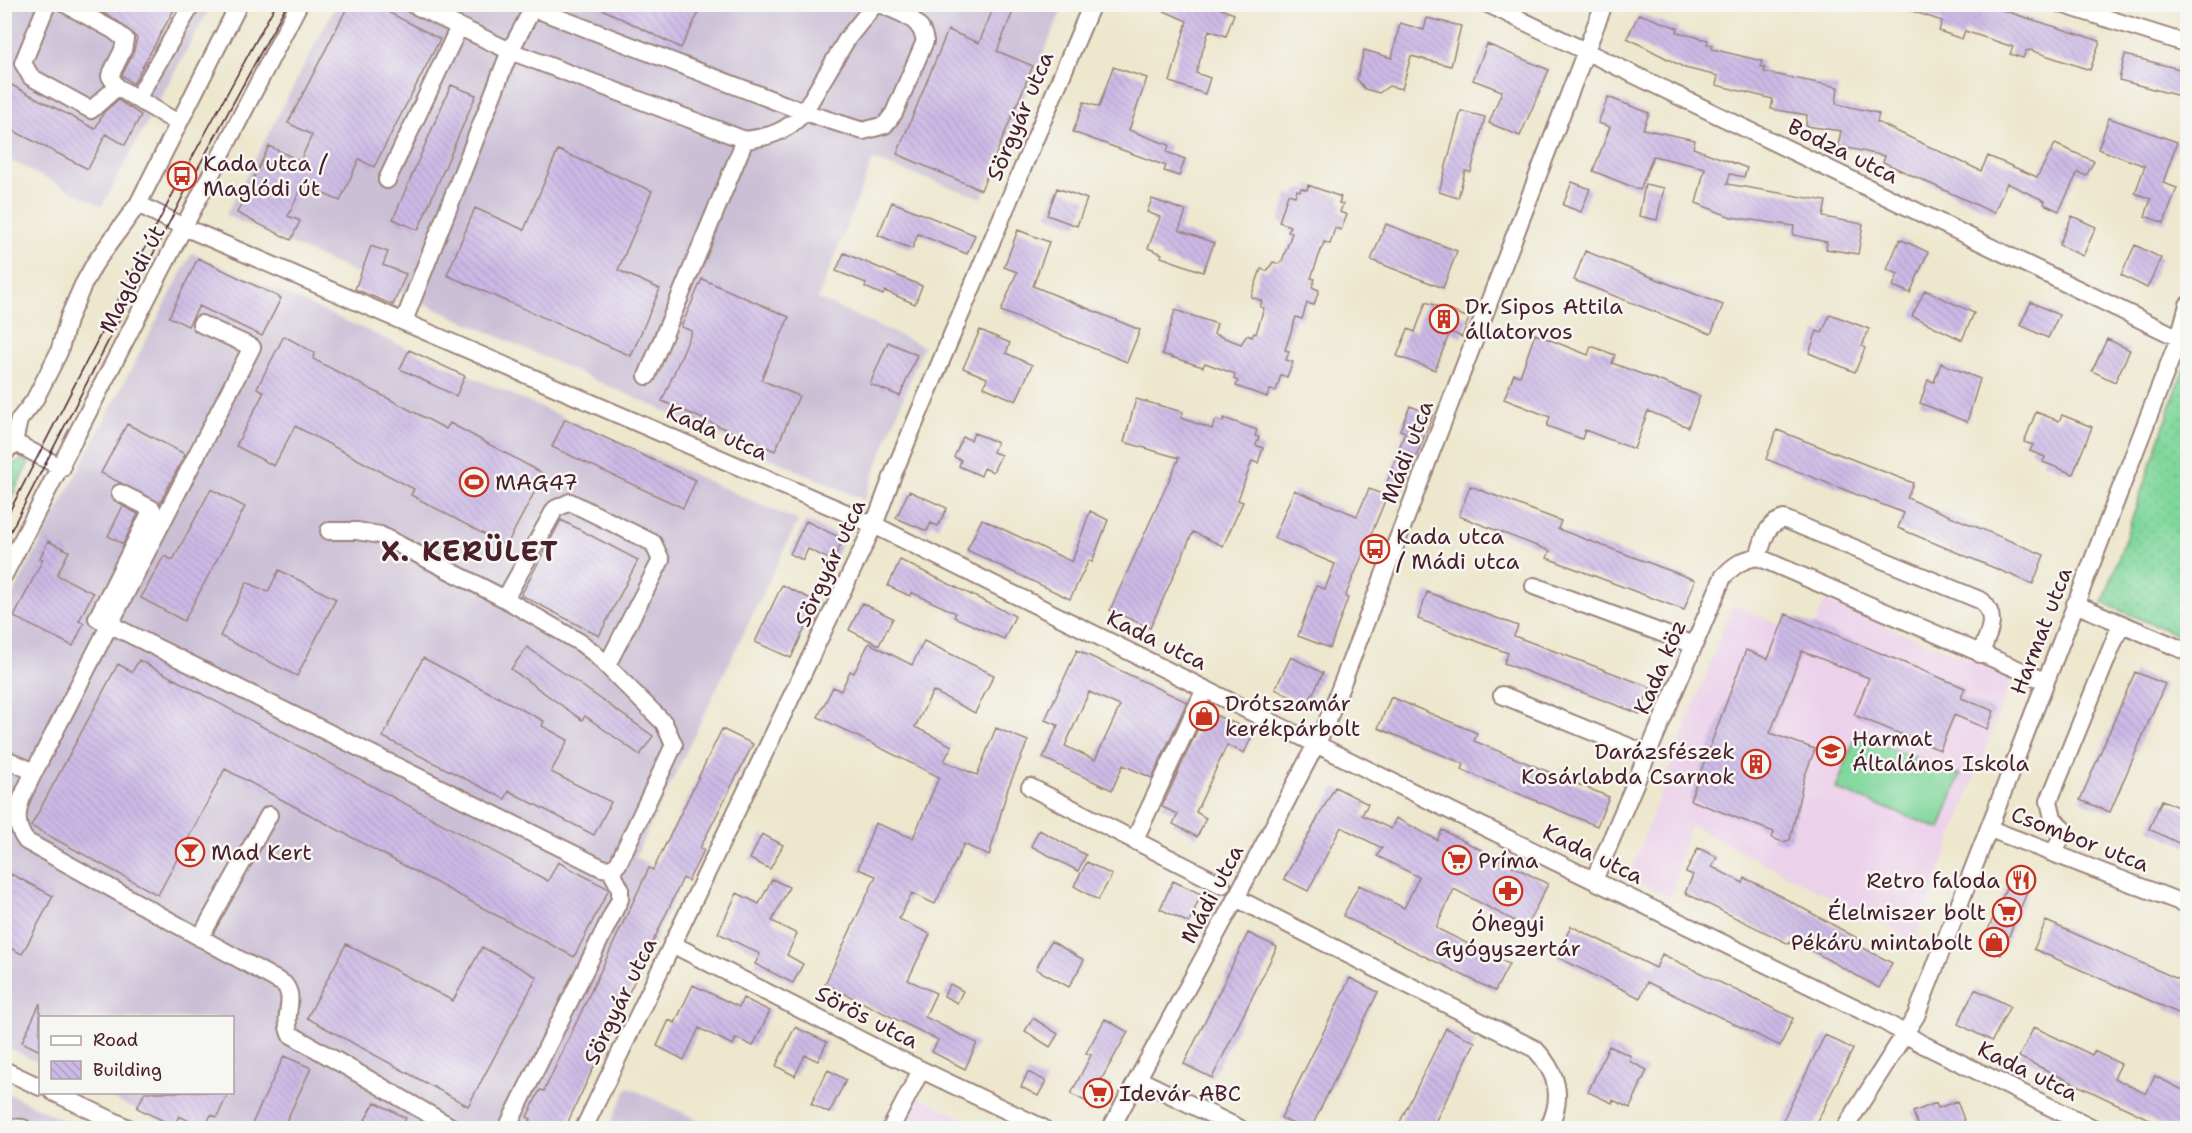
<svg xmlns="http://www.w3.org/2000/svg" width="2192" height="1133" viewBox="0 0 2192 1133" font-family="'Shantell Sans',sans-serif">
  <defs>
    <pattern id="grass-dots" width="8" height="8" patternUnits="userSpaceOnUse" patternTransform="scale(1.5)"><rect width="8" height="8" fill="#7fd79b"/><path d="M2 2h.1M6 6h.1" fill="none" stroke="#6fb886" stroke-width="1.8" stroke-linecap="round"/></pattern>
    <pattern id="building-back-hatch" width="6" height="6" patternUnits="userSpaceOnUse" patternTransform="scale(1.5)"><rect width="6" height="6" fill="#ccbae6"/><path d="M-1 5l2 2M0 0l6 6M5-1l2 2" fill="none" stroke="#b19fc5"/></pattern>
  </defs>
  <rect width="100%" height="100%" fill="#f6f6f2"/>
  <filter id="ink" filterUnits="userSpaceOnUse"><feTurbulence type="fractalNoise" baseFrequency=".0167" numOctaves="2"/><feDisplacementMap in="SourceGraphic" scale="12" xChannelSelector="R" yChannelSelector="G"/><feConvolveMatrix kernelMatrix="1 2 1 2 8 2 1 2 1" color-interpolation-filters="sRGB"/></filter>
  <filter id="wash" filterUnits="userSpaceOnUse"><feTurbulence type="fractalNoise" baseFrequency=".008" numOctaves="4" result="noise"/><feDisplacementMap in="SourceGraphic" scale="24" xChannelSelector="R" yChannelSelector="G"/><feGaussianBlur stdDeviation="1.35" result="paint"/><feColorMatrix in="noise" values="0 0 0 0 0 0 0 0 0 0 0 0 0 0 0 0 0 1.4 0 .05"/><feComposite in="paint" operator="in"/></filter>
  <g filter="url(#wash)">
    <rect width="100%" height="100%" fill="#ede7cd"/>
    <path fill="#ecd1ea" d="M1825,601L2012,678L1914,940L1690,825L1670,898L1629,877L1732,605L1781,625L1814,626Z
      M919,1097L983,1128H902Z"/>
    <path fill="#cbbfd5" d="M4,5H211L102,206L5,158Z
      M336,5H1064L982,198L873,160L818,299L923,346L864,500L226,215Z
      M192,253L798,521L635,857L678,880L560,1128H175L100,1093L232,1092V1018H40V1063L5,1046L4,612Z
      M628,1087L716,1128H608Z
      M5,1092L79,1128H5Z"/>
    <path fill="url(#grass-dots)" stroke="#647b63" stroke-width="1.5" d="M2187,359L2188,639H2187L2103,603Z
      M21,460L29,462L5,510V467Z"/>
    <path fill="#7fd79b" stroke="#647b63" stroke-width="1.5" d="M1856,735L1960,775L1940,829L1836,789Z"/>
    <g id="blocks">
      <path fill="url(#building-back-hatch)" fill-rule="evenodd" d="M88,4H177L133,84L122,75L133,54L137,38L119,22Z
        M349,4H373L440,39L374,167L359,159L340,201L303,185L288,216L300,221L291,240L237,213L269,146L300,161L312,135L288,123Z
        M592,4H703L681,48Z
        M995,4H1016L997,51L1033,66L981,190L897,154L948,30L979,43Z
        M1148,4H1209L1234,14L1226,36L1209,30L1196,73L1210,78L1205,94L1170,82L1187,21Z
        M1900,4H1983L2100,41L2090,70L2030,50L2026,51L2023,58L2010,54L2013,47L1965,31L1962,39L1939,31L1942,21L1900,7Z
        M1639,14L1678,28L1677,32L1708,40L1707,44L1713,45L1712,49L1762,61L1761,67L1765,68L1764,72L1838,87L1836,104L1874,112L1879,114L1877,122L1981,171L1988,156L2037,177L2055,144L2094,161L2086,176L2078,172L2059,211L2044,204L2045,201L2007,183L1994,213L1883,162L1885,156L1838,146L1841,131L1806,126L1807,115L1771,109L1773,99L1716,85L1718,76L1685,68L1627,38Z
        M1427,18L1461,26L1451,66L1411,56L1402,89L1389,86L1379,93L1365,89L1357,79L1364,50L1392,58L1400,23L1424,30Z
        M1487,44L1549,70L1520,136L1489,123L1502,91L1473,80Z
        M2125,55L2187,71V98L2119,80Z
        M1113,67L1147,78L1129,130L1169,145L1167,152L1185,159L1179,176L1164,171L1166,166L1073,132L1084,102L1099,107Z
        M4,81L95,129L104,112L118,100L141,115L125,145L106,134L88,169L4,126Z
        M451,85L476,95L418,230L393,219Z
        M1608,97L1649,113L1643,129L1695,140L1693,148L1747,168L1744,177L1730,174L1727,184L1826,201L1823,217L1863,224L1858,254L1826,249L1827,242L1793,235L1794,226L1731,217L1696,203L1705,168L1653,156L1640,190L1593,171L1610,127L1598,123Z
        M1461,111L1485,117L1471,172L1465,171L1458,198L1439,192Z
        M2109,118L2177,142L2163,183L2177,188L2164,223L2145,216L2151,199L2135,193L2145,166L2098,149Z
        M558,150L652,191L618,270L660,289L631,356L447,275L475,208L524,230Z
        M1572,182L1590,189L1581,212L1563,205Z
        M1645,184L1664,188L1657,220L1639,216Z
        M1308,185L1341,197L1339,203L1343,204L1340,212L1347,215L1341,230L1335,228L1330,244L1324,242L1311,278L1315,279L1312,287L1319,290L1314,305L1307,303L1302,319L1296,317L1285,350L1289,351L1286,360L1293,362L1287,377L1281,375L1276,391L1270,390L1267,397L1236,386L1238,381L1234,379L1235,374L1205,363L1203,367L1162,354L1175,310L1217,324L1214,334L1241,344L1247,335L1252,337L1254,333L1256,334L1264,308L1260,307L1262,301L1251,297L1261,269L1267,271L1273,262L1279,264L1282,261L1292,233L1288,232L1290,226L1279,222L1288,194L1295,196L1297,190L1300,191L1301,188L1307,190Z
        M1057,188L1087,199L1077,226L1047,215Z
        M1152,199L1186,211L1179,230L1214,243L1203,272L1161,257L1162,254L1148,248L1160,217L1147,212Z
        M892,202L975,235L967,254L918,234L912,249L878,235Z
        M2072,216L2096,227L2083,256L2059,245Z
        M1386,224L1457,251L1443,288L1371,260Z
        M1018,230L1049,242L1033,286L1140,330L1127,362L1001,311L1017,272L1004,267Z
        M1900,239L1928,252L1910,293L1893,286L1898,274L1887,269Z
        M2135,245L2161,258L2147,288L2121,275Z
        M371,246L388,252L383,265L406,274L393,305L355,289Z
        M1585,251L1723,305L1711,334L1574,280Z
        M844,253L922,286L915,304L885,291L883,295L865,287L866,283L836,271Z
        M198,258L281,298L262,336L199,306L188,326L169,317Z
        M702,279L789,317L761,380L799,396L775,451L662,401L692,331L681,327Z
        M1925,290L1974,313L1962,340L1912,316Z
        M1426,302L1469,318L1462,337L1450,332L1435,370L1397,356L1408,329L1415,332Z
        M2031,302L2059,315L2048,338L2020,325Z
        M1830,314L1869,329L1862,346L1865,348L1855,372L1809,353L1817,331L1822,333Z
        M980,330L1010,343L1006,353L1032,365L1016,401L984,387L987,378L963,368Z
        M1535,334L1588,355L1591,346L1615,355L1612,363L1700,396L1688,427L1648,411L1634,449L1585,430L1582,439L1547,426L1550,417L1504,399L1514,374L1520,376Z
        M284,336L315,353L313,359L446,429L450,423L544,474L506,546L411,495L414,489L295,426L274,466L236,446L264,392L257,388Z
        M2107,339L2130,350L2115,382L2092,371Z
        M888,342L917,355L900,396L870,384Z
        M409,350L465,376L456,396L400,369Z
        M1941,363L1980,379L1967,422L1920,403L1928,380L1934,382Z
        M1136,399L1183,412L1181,418L1212,429L1214,423L1217,420L1223,422L1224,418L1257,430L1255,436L1259,437L1256,445L1263,448L1258,463L1252,461L1238,500L1243,502L1223,546L1193,532L1150,628L1110,610L1179,458L1124,442Z
        M1410,406L1433,415L1403,489L1387,483L1405,432L1400,430Z
        M2036,412L2059,421L2062,415L2092,427L2073,474L2043,462L2045,457L2030,451L2033,445L2024,442Z
        M565,419L696,480L683,508L552,447Z
        M127,424L185,454L160,503L101,473Z
        M1777,430L1913,483L1907,498L2044,555L2033,584L1898,528L1904,513L1766,459Z
        M974,433L997,442L993,452L1001,455L993,472L984,468L981,476L959,466L961,460L954,457L963,437L971,440Z
        M1470,486L1561,521L1558,529L1695,580L1684,610L1547,558L1550,551L1459,516Z
        M211,489L245,507L184,621L141,598L164,556L173,560Z
        M1369,489L1387,496L1345,597L1348,598L1330,648L1298,636L1316,586L1325,589L1335,564L1274,538L1294,490L1357,516Z
        M909,491L947,508L938,526L931,523L927,531L896,518Z
        M123,506L138,514L123,544L108,536Z
        M1090,511L1108,520L1092,562L1089,560L1070,599L967,550L982,519L1072,562Z
        M561,520L638,560L599,636L521,595Z
        M806,521L843,539L833,561L808,549L803,560L790,554Z
        M48,541L69,551L57,575L93,593L79,621L84,623L73,646L14,617L43,559L40,558Z
        M900,560L1015,616L1004,639L954,617L956,613L911,592L910,596L888,586Z
        M279,570L336,599L297,676L220,636L247,582L268,592Z
        M782,585L817,602L791,658L755,642Z
        M1427,592L1518,626L1514,636L1650,687L1640,714L1504,663L1508,653L1418,619Z
        M862,603L893,618L879,645L849,630Z
        M1786,614L1965,688L1961,698L1994,711L1987,729L1954,715L1940,750L1854,715L1869,678L1802,651L1770,733L1815,749L1804,778L1790,840L1783,842L1772,838L1774,832L1690,800L1746,650L1768,659Z
        M924,641L994,675L975,713L933,691L915,727L952,746L944,761L977,775L996,728L1028,741L1008,788L989,856L964,844L935,904L912,893L899,919L930,934L908,980L936,993L925,1017L977,1043L965,1069L932,1052L938,1040L825,984L876,876L858,869L875,823L913,838L939,777L818,717L833,687L841,691L850,671L854,673L869,643L912,665Z
        M527,647L653,736L640,755L585,716L582,720L511,669Z
        M1077,650L1187,702L1152,778L1123,765L1112,790L1043,758L1058,725L1045,720ZM1089,692L1120,706L1095,760L1065,746Z
        M1291,657L1323,673L1307,705L1275,689Z
        M423,658L544,721L542,726L568,740L551,772L611,802L594,835L509,791L505,799L383,737Z
        M139,660L548,881L558,862L609,889L574,957L225,769L158,895L31,826L118,664L132,672Z
        M2135,672L2165,684L2110,812L2080,800Z
        M1391,697L1477,733L1474,741L1609,797L1597,826L1462,770L1464,764L1378,728Z
        M1206,711L1254,732L1244,753L1227,745L1196,812L1206,818L1197,837L1173,824L1178,814L1162,807Z
        M722,729L753,744L700,848L704,850L688,881L683,878L565,1128H526L531,1119L527,1117L540,1090L544,1091L649,868L653,870Z
        M1335,787L1368,804L1362,815L1391,829L1396,818L1437,840L1442,830L1548,884L1526,927L1454,889L1436,928L1509,964L1495,991L1343,916L1359,885L1404,908L1419,877L1377,856L1382,848L1341,827L1308,891L1284,879Z
        M2162,800L2187,811V847L2149,829Z
        M1039,830L1086,855L1078,871L1031,846Z
        M762,834L783,845L770,869L750,859Z
        M1698,848L1717,857L1712,867L1743,883L1745,878L1773,892L1857,938L1854,943L1892,963L1879,988L1791,939L1789,944L1685,893L1693,875L1686,872Z
        M1087,862L1112,875L1098,900L1074,886Z
        M2014,870L2033,878L2001,955L1981,946Z
        M11,874L53,896L22,954L4,945V886Z
        M772,879L789,887L772,921L797,934L787,955L803,964L793,983L755,964L760,954L718,933L737,893L759,904Z
        M1173,881L1201,894L1189,923L1160,909Z
        M2046,921L2187,983V1017L2034,949Z
        M1571,926L1656,968L1662,954L1793,1018L1780,1046L1647,982L1640,998L1557,957Z
        M1248,933L1277,947L1212,1078L1184,1064Z
        M1051,941L1084,960L1069,987L1036,969Z
        M346,944L453,1001L482,947L537,977L468,1106L307,1018Z
        M1350,978L1378,992L1311,1128H1301L1281,1118Z
        M950,984L963,991L957,1003L944,996Z
        M693,985L739,1007L743,998L770,1011L753,1046L736,1038L733,1045L699,1028L684,1060L657,1046L669,1020L675,1023Z
        M1975,989L2010,1006L1992,1041L1958,1024Z
        M40,1003V1051L22,1042Z
        M1033,1018L1058,1034L1050,1047L1025,1031Z
        M1105,1019L1128,1032L1101,1080L1111,1085L1099,1108L1071,1094L1091,1055L1086,1053Z
        M795,1027L827,1042L818,1061L805,1055L795,1076L776,1066Z
        M2034,1027L2092,1055L2094,1051L2121,1064L2114,1078L2146,1094L2155,1076L2187,1092V1120L2183,1128L2159,1124L2019,1057Z
        M1446,1028L1475,1042L1432,1128H1397Z
        M1825,1035L1853,1049L1814,1128H1779Z
        M1609,1046L1631,1056L1629,1061L1647,1070L1630,1108L1613,1100L1612,1103L1588,1092Z
        M284,1056L311,1068L283,1128H250Z
        M828,1070L846,1080L829,1113L811,1104Z
        M1028,1072L1046,1081L1038,1096L1021,1087Z
        M145,1092H229L217,1117L211,1115L204,1128L179,1116L174,1126L137,1108Z
        M1957,1101L1967,1128H1919L1913,1112L1936,1103L1938,1108Z
        M375,1102L406,1118L401,1128H382L365,1120Z"/>
    </g>
  </g>
  <g filter="url(#ink)">
    <use href="#blocks" fill-opacity="0" stroke="#9c837c" stroke-width="1.5"/>
    <g fill="none" stroke-linecap="round" stroke-linejoin="round">
      <g stroke="#9c837c" stroke-width="20">
        <path id="minor" d="M47,4L23,63L31,77L91,110L117,87
          M65,4L113,30L125,39L123,50L110,76L117,87L178,123
          M412,4L510,51L745,140C769,137 787,132 804,112L863,131L885,125L894,113L925,41C921,17 900,13 880,4
          M1488,4L2179,338
          M2061,4L2188,44
          M533,8L804,112L847,39L875,4
          M137,99L188,11V4
          M387,180L459,27
          M138,204L184,227L874,525L1445,808L1885,1022L1922,1044L2093,1128
          M404,321L510,51L535,4
          M201,324L252,347L34,772C23,795 8,817 26,841L284,984C297,999 282,1015 290,1034L453,1128
          M647,376L745,140
          M14,442L19,420L34,401L59,352L69,317L83,285L95,263L138,204L239,4
          M4,454L14,442L62,468
          M120,493L152,509L97,618L602,868L610,869L618,864L674,745L664,723L594,653L581,643L505,599L380,535L357,531H329
          M1758,557C1764,540 1765,524 1784,519L1982,601C1999,618 1988,635 1980,654
          M4,575L299,4
          M1534,586L1694,645
          M505,599L555,509L570,502L653,543L661,560L607,665
          M2075,604L2188,652
          M1502,695L1647,754
          M4,758L34,772
          M1030,787L1222,885
          M1990,829L2188,905
          M1134,841L1205,689
          M2054,853L2064,831L2053,818L2049,801L2121,624
          M1594,880L1723,577C1734,565 1743,559 1758,557L2045,681
          M1236,898L1535,1049C1558,1073 1564,1099 1548,1128
          M200,938L269,815
          M672,944L880,1050L1043,1128
          M4,1070L40,1087
          M1138,1079L1239,1128
          M53,1092L128,1128
          M4,1127L23,1128
          M507,1128L620,899V888L610,869
          M584,1128L874,525L894,472L1092,4
          M891,1128L921,1070
          M1111,1128L1236,898L1326,725L1604,4
          M1845,1128L1916,1016L2179,338L2188,305"/>
      </g>
      <use href="#minor" stroke="#fff" stroke-width="16"/>
      <path stroke="#4a1f2b" stroke-width="1.5" d="M4,522L182,176L276,4
        M4,544L187,188L287,4"/>
    </g>
  </g>
  <defs>
    <g id="bus-ring" transform="scale(1.5)"><circle r="9.5" fill="#f6f6f2" stroke="#c8321e" stroke-width="1.5"/><path d="M-5-6H5V4H4V6H2V4H-2V6H-4V4H-5ZM-3.5-4V0h7V-4ZM-3.5 1.2v1.5H-2V1.2ZM2 1.2v1.5H3.5V1.2Z" fill="#c8321e"/></g>
    <g id="building-ring" transform="scale(1.5)"><circle r="9.5" fill="#f6f6f2" stroke="#c8321e" stroke-width="1.5"/><path d="M-4-6H4V6H1V3H-1V6H-4ZM-2.5-4.3h1.7v1.8h-1.7ZM.8-4.3h1.7v1.8H.8ZM-2.5-1h1.7V.8h-1.7ZM.8-1h1.7V.8H.8Z" fill="#c8321e"/></g>
    <g id="stadium-ring" transform="scale(1.5)"><circle r="9.5" fill="#f6f6f2" stroke="#c8321e" stroke-width="1.5"/><path d="M0-5a6.5 5 0 1 0 0 10a6.5 5 0 1 0 0-10ZM-3.5-1.8h7v3.6h-7Z" fill="#c8321e"/></g>
    <g id="shop-ring" transform="scale(1.5)"><circle r="9.5" fill="#f6f6f2" stroke="#c8321e" stroke-width="1.5"/><path d="M-5-2.5h2.3a2.7 3.5 0 0 1 5.4 0H5L5.5 6h-11ZM-1.5-2.5h3a1.5 2.3 0 0 0-3 0Z" fill="#c8321e"/></g>
    <g id="school-ring" transform="scale(1.5)"><circle r="9.5" fill="#f6f6f2" stroke="#c8321e" stroke-width="1.5"/><path d="M0-5L7-2L0 1L-7-2ZM-4 1L0 2.5L4 1V4Q0 6-4 4Z" fill="#c8321e"/></g>
    <g id="bar-ring" transform="scale(1.5)"><circle r="9.5" fill="#f6f6f2" stroke="#c8321e" stroke-width="1.5"/><path d="M-6-5H6L.8 .8V4.5H3.5V6h-7V4.5H-.8V.8Z" fill="#c8321e"/></g>
    <g id="supermarket-ring" transform="scale(1.5)"><circle r="9.5" fill="#f6f6f2" stroke="#c8321e" stroke-width="1.5"/><path d="M-6-5.5h2.5l.6 2H6L4.5 2H-2.5L-4.4-4H-6ZM-1.5 3.2a1.3 1.3 0 1 0 .1 0ZM3 3.2a1.3 1.3 0 1 0 .1 0Z" fill="#c8321e"/></g>
    <g id="restaurant-ring" transform="scale(1.5)"><circle r="9.5" fill="#f6f6f2" stroke="#c8321e" stroke-width="1.5"/><path d="M-5-6h1v4h1v-4h1v4h1v-4h1v5L-1.5 .5V6h-2V.5L-5-1ZM5-6V6H3V1.5H1.5Q1.5-4 5-6Z" fill="#c8321e"/></g>
    <g id="pharmacy-ring" transform="scale(1.5)"><circle r="9.5" fill="#f6f6f2" stroke="#c8321e" stroke-width="1.5"/><path d="M-2-6h4v4h4v4h-4v4h-4v-4h-4v-4h4Z" fill="#c8321e"/></g>
  </defs>
  <g fill-rule="evenodd">
    <use href="#bus-ring" x="182" y="176"/>
    <use href="#building-ring" x="1444" y="319"/>
    <use href="#stadium-ring" x="474" y="482"/>
    <use href="#bus-ring" x="1375" y="549"/>
    <use href="#shop-ring" x="1204" y="716"/>
    <use href="#school-ring" x="1831" y="751"/>
    <use href="#building-ring" x="1756" y="764"/>
    <use href="#bar-ring" x="190" y="852"/>
    <use href="#supermarket-ring" x="1457" y="860"/>
    <use href="#restaurant-ring" x="2021" y="880"/>
    <use href="#pharmacy-ring" x="1508" y="891"/>
    <use href="#supermarket-ring" x="2007" y="912"/>
    <use href="#shop-ring" x="1994" y="942"/>
    <use href="#supermarket-ring" x="1098" y="1093"/>
  </g>
  <g text-anchor="middle" dominant-baseline="central" stroke-width="5" stroke-linejoin="round" paint-order="stroke">
    <g font-size="22" fill="#4a1f2b" stroke="#f6f6f2">
      <text transform="translate(1020 116) rotate(-67)">Sörgyár utca</text>
      <text transform="translate(1843 151) rotate(26)">Bodza utca</text>
      <text transform="translate(132 279) rotate(-63)">Maglódi út</text>
      <text transform="translate(717 432) rotate(24)">Kada utca</text>
      <text transform="translate(1407 452) rotate(-69)">Mádi utca</text>
      <text transform="translate(830 563) rotate(-65)">Sörgyár utca</text>
      <text transform="translate(2041 631) rotate(-69)">Harmat utca</text>
      <text transform="translate(1157 640) rotate(26)">Kada utca</text>
      <text transform="translate(1660 667) rotate(-67)">Kada köz</text>
      <text transform="translate(2080 839) rotate(21)">Csombor utca</text>
      <text transform="translate(1593 854) rotate(26)">Kada utca</text>
      <text transform="translate(1212 894) rotate(-62)">Mádi utca</text>
      <text transform="translate(620 1001) rotate(-64)">Sörgyár utca</text>
      <text transform="translate(867 1017) rotate(27)">Sörös utca</text>
      <text transform="translate(2028 1071) rotate(26)">Kada utca</text>
    </g>
    <g font-size="22" fill="#4a1f2b" stroke="#f6f6f2" text-anchor="start">
      <text x="203" y="163">Kada utca /<tspan x="203" dy="25">Maglódi út</tspan></text>
      <text x="1465" y="306">Dr. Sipos Attila<tspan x="1465" dy="25">állatorvos</tspan></text>
      <text x="495" y="482">MAG47</text>
      <text x="1396" y="536">Kada utca<tspan x="1396" dy="25">/ Mádi utca</tspan></text>
      <text x="1225" y="703">Drótszamár<tspan x="1225" dy="25">kerékpárbolt</tspan></text>
      <text x="1852" y="738">Harmat<tspan x="1852" dy="25">Általános Iskola</tspan></text>
      <text x="1735" y="751" text-anchor="end">Darázsfészek<tspan x="1735" dy="25">Kosárlabda Csarnok</tspan></text>
      <text x="211" y="852">Mad Kert</text>
      <text x="1478" y="860">Príma</text>
      <text x="2000" y="880" text-anchor="end">Retro faloda</text>
      <text x="1986" y="912" text-anchor="end">Élelmiszer bolt</text>
      <text x="1508" y="923" text-anchor="middle">Óhegyi<tspan x="1508" dy="25">Gyógyszertár</tspan></text>
      <text x="1973" y="942" text-anchor="end">Pékáru mintabolt</text>
      <text x="1119" y="1093">Idevár ABC</text>
    </g>
    <g font-size="28" font-weight="bold" letter-spacing="1.5" fill="#4a1f2b" stroke="#f6f6f2">
      <text x="470" y="551">X. KERÜLET</text>
    </g>
  </g>
  <rect width="2192" height="1133" fill="none" stroke="#f6f6f2" stroke-width="24"/>
  <rect x="39" y="1016" width="195" height="78" fill="#f6f6f2" stroke="#b1a0a2" stroke-width="1.5"/>
  <rect x="51" y="1036" width="30" height="9" fill="#ffffff" stroke="#b1a0a2" stroke-width="1.5"/>
  <text x="93" y="1046" font-size="18" fill="#4a1f2b">Road</text>
  <rect x="51" y="1061" width="30" height="18" fill="url(#building-back-hatch)" stroke="#b1a0a2" stroke-width="1.5"/>
  <text x="93" y="1076" font-size="18" fill="#4a1f2b">Building</text>
</svg>
